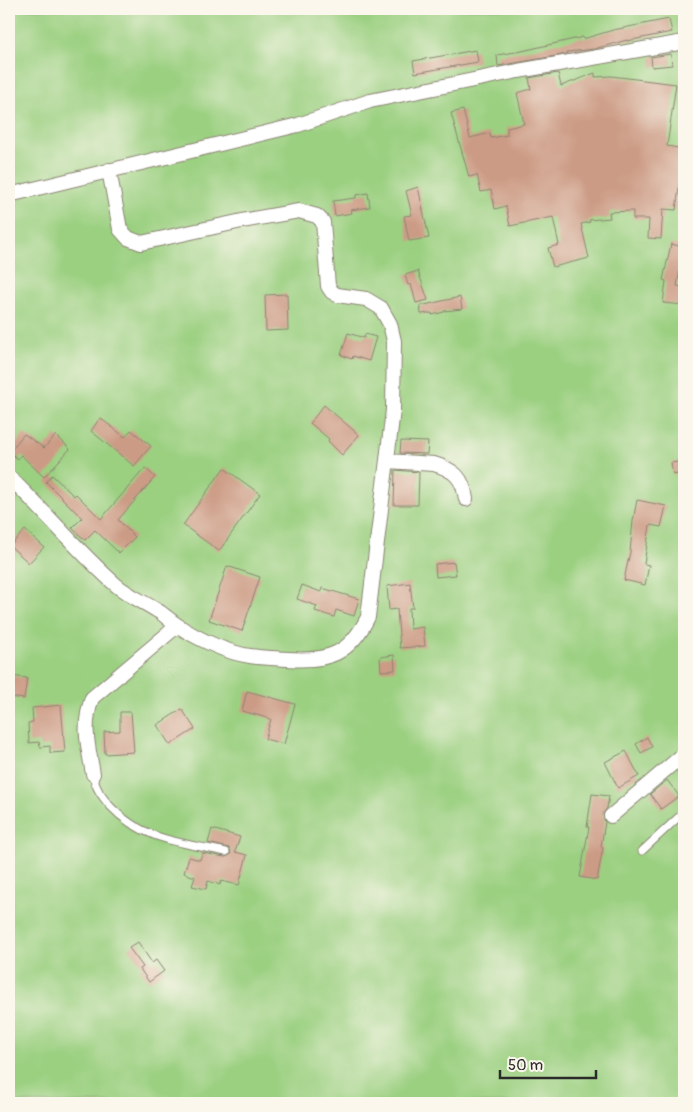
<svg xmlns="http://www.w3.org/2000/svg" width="693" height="1112" viewBox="0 0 693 1112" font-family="Pangolin,sans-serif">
  <rect width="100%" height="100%" fill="#fbf7ec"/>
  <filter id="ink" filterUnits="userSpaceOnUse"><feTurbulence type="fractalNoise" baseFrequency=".02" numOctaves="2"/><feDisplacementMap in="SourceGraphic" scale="10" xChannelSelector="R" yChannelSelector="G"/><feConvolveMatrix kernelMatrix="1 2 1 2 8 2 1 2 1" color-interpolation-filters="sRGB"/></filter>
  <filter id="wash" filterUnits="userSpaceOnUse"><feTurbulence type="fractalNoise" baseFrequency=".0096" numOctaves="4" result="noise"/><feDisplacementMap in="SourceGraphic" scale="20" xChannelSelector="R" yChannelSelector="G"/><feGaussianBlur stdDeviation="1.12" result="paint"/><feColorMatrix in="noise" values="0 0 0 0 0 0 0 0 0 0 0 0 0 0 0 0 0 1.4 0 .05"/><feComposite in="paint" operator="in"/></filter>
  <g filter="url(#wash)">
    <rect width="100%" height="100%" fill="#ebdebb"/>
    <path fill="#9bd081" stroke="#637e56" d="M9,9H684V1103H9Z"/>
    <g id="blocks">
      <path fill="#cc9b85" d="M669,19L672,32L627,41V40L594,49L567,52V54L498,66L497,55L522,51L583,37V39L613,30Z
        M476,50L478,62L415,73L413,61Z
        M671,54L672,65L652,67L651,57Z
        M558,73L561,86L595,73V77L611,76L676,84L667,146L684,149L676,210L663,209L661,239L648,238L649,219H633V211L609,212L610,218L589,220L590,222L581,224L589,258L553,267L548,248L559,245L553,217L510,226L506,206L495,209L491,190L481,192L477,175L469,177L451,113L463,110L470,138L490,133L491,138L507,135V128L524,124L517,93L531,89L529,78Z
        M418,187L429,238L409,241L404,216L412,215L406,191Z
        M368,193L370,207L351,210L352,213L335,216L333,201L356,198V195Z
        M671,244L684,247L677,286L684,287V305L663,303L666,281L663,280Z
        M418,271L428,300L416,303L411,284L408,285L405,275Z
        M287,294L288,330L266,331L265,295Z
        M460,297L462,309L444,311V312L432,315V313L421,314L420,306Z
        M348,333L364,338L365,334L376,337L369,361L353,356L352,359L341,355Z
        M324,405L359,435L342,455L328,441L329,439L310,423Z
        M100,418L125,437L131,430L151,446L134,466L91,431Z
        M24,434L44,448L56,435L70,449L44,477L21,455L18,459L9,452Z
        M401,441L428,442L427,454L400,453Z
        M684,461V473L673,475L671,463Z
        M145,468L155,477L118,520L135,537L119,553L95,530L85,540L72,528L82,518L46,482L52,475L74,496L76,494L101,519Z
        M224,468L260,494L219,551L183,525Z
        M395,470L419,472L418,505H394Z
        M637,500L666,506L661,527L650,525L644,564L649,565L645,585L624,580L630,552L633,521Z
        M25,530L44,547L29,563L10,546Z
        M454,562L456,575L436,577L435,564Z
        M227,566L260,577L242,631L209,620Z
        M410,583L413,608H409L410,629L423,627L425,646L400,648L397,609L389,610L387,586Z
        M302,585L321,592L322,588L359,599L354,616L336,610L334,617L315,611L317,606L297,599Z
        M394,655L395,670L381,671L380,657Z
        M10,676L27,678L24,699L9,697Z
        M247,691L295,704L284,744L265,739L271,719L242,711Z
        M61,705L65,752L50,753V746L40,747L39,742L29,743L28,723L33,722L32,708Z
        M182,709L195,729L170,745L157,725Z
        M120,712H131L134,752L105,754L104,732L120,731Z
        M647,737L652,747L641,753L636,744Z
        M626,751L639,776L618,788L605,762Z
        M667,780L679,796L661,809L650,794Z
        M592,794L609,796L607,808L603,814L605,822L601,847L603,848L597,880L580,877L589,827H587Z
        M212,829L240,837L235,852L247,855L239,885L221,881L220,885L208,881L206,889L192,886L195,877L184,873L189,857L200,860L202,853L225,857L230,855L231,851L229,848L208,843Z
        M138,942L152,963L156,960L164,971L149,982L140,969L143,967L129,948Z"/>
    </g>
  </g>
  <g filter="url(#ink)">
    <use href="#blocks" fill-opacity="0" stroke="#8b8473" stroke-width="1"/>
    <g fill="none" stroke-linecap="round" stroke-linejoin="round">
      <g stroke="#8b8473" stroke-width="9">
        <path id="lane" d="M676,761L684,775
          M93,774C95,788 102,797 111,807C142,840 184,843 226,852
          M642,851L684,812"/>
      </g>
      <g stroke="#8b8473" stroke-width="16">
        <path id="street" d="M9,195L298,125L370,101L518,71L684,42
          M387,461L434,464C455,470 463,478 466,499
          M9,477C46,512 78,552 116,585C129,596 144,602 158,611C165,615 170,621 177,625C196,638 227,653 250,656C262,658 275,658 288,659C328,662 350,654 368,617L393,410L394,341L390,324L381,308L366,299L337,295L332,292L328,286L323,222L317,216L299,211L242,221L141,243L128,238L120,229L109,170
          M93,774C88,745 82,727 92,698L177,626
          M611,816L684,754"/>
      </g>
      <use href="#lane" stroke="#fff" stroke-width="7"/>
      <use href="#street" stroke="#fff" stroke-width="14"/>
    </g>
  </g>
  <rect width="693" height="1112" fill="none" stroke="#fbf7ec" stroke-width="30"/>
  <path d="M500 1070v8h96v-8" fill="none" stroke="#2b2b2b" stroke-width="2.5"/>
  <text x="508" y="1070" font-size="15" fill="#2b2b2b" stroke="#fbf7ec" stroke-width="4" paint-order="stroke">50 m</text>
</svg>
